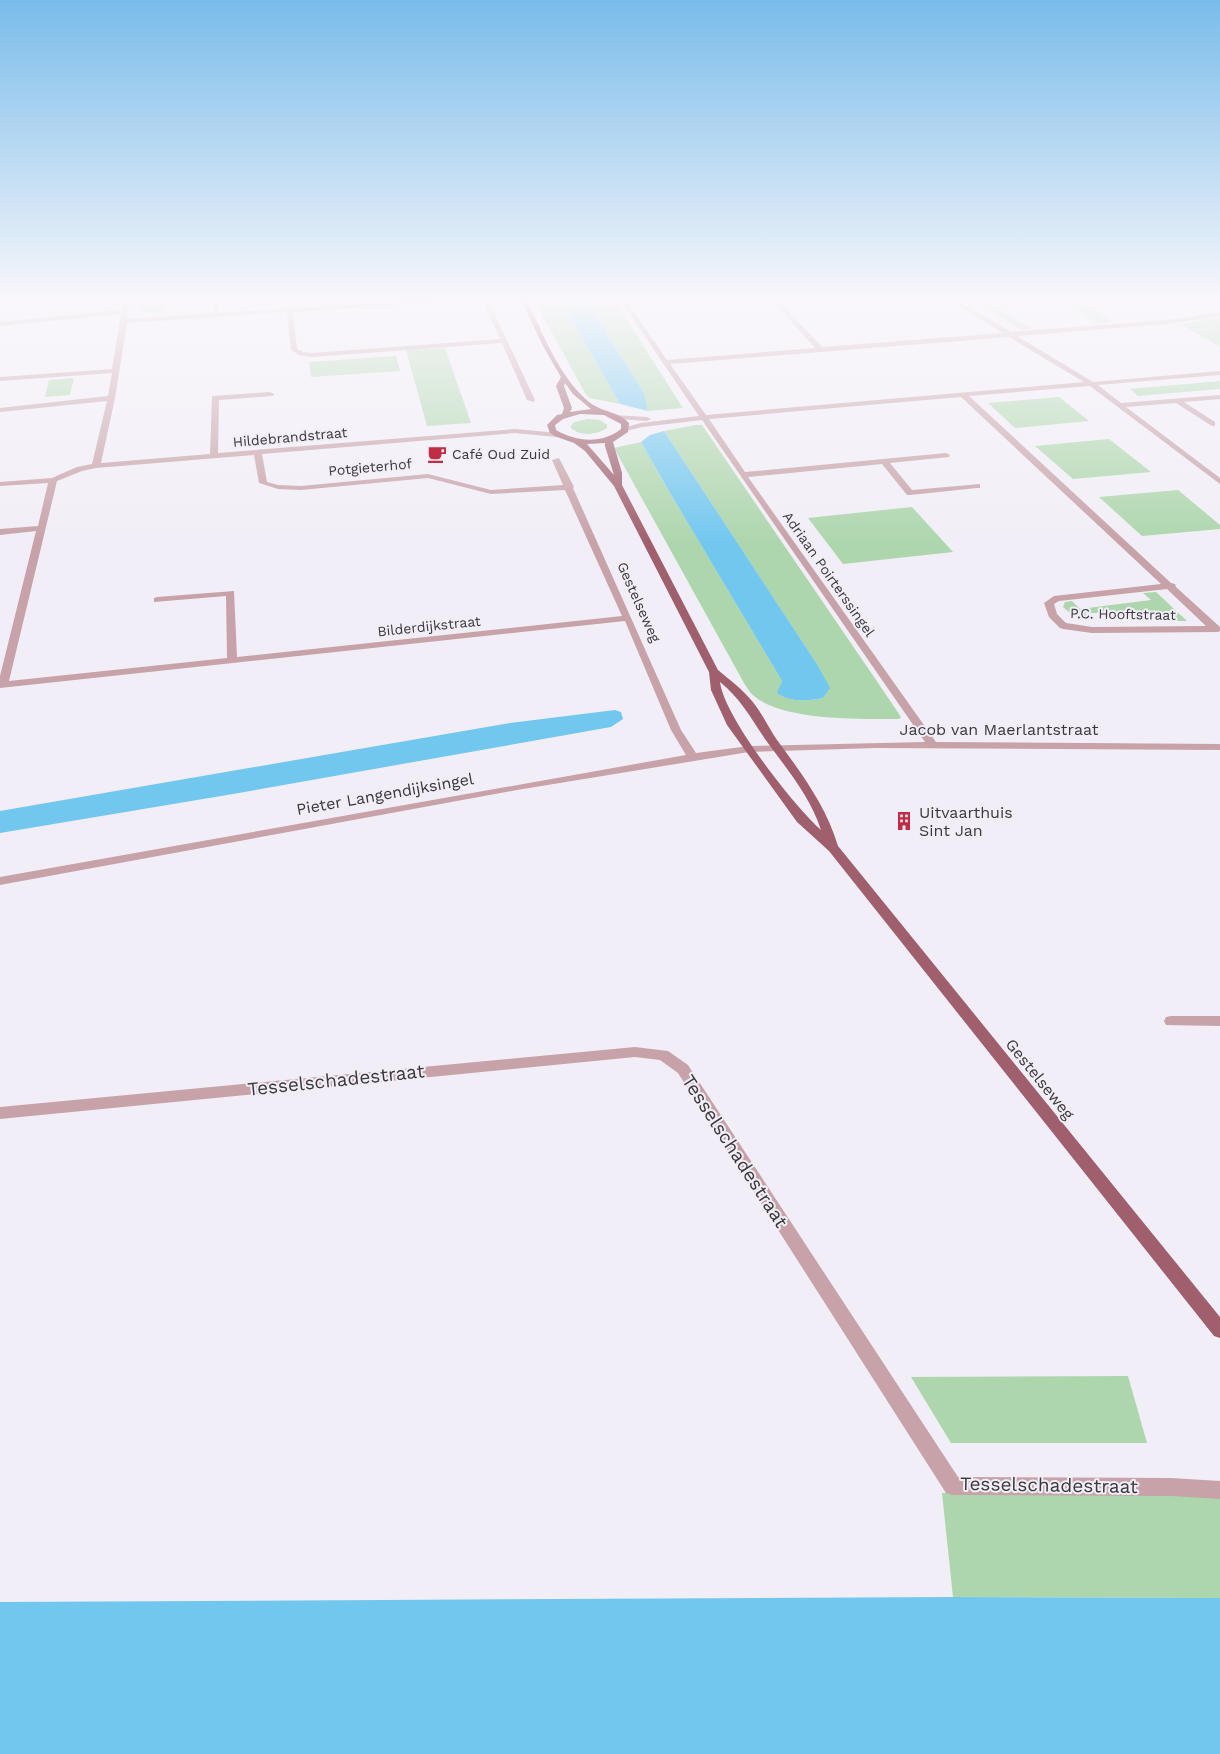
<svg xmlns="http://www.w3.org/2000/svg" width="1220" height="1754" viewBox="0 0 1220 1754" font-family="'Work Sans',sans-serif">
  <rect width="100%" height="100%" fill="#f1eef7"/>
  <path fill="#add6ac" d="M142,300H164L163,312L141,314Z
    M534,300H561L620,404L589,398L585,393Z
    M586,300H614L683,408L648,411L644,393Z
    M1022,300H1079L1112,322L1098,324L1063,301L995,307L1032,329L1022,330L977,303Z
    M1220,317V347L1181,324Z
    M445,348L471,423L427,426L406,350Z
    M396,356L400,371L311,377L309,362Z
    M74,378L70,395L45,397L49,380Z
    M1220,381V389L1138,396L1130,389Z
    M1059,397L1089,421L1015,428L988,403Z
    M588,419L600,420L607,425V428C597,435 579,437 570,427L574,422Z
    M696,425H702L874,677L901,717L899,719C860,719 784,721 754,696C748,691 743,681 739,674L614,448L641,442L670,493L782,681L778,693C793,703 806,701 823,698L829,688L817,664L664,431Z
    M1109,439L1151,472L1073,479L1035,446Z
    M1178,490L1220,525V529L1142,536L1099,497Z
    M912,507L953,552L843,564L808,518Z
    M1156,592L1187,621H1170L1162,612L1085,613L1091,620C1078,619 1072,615 1063,607L1065,602L1072,601L1080,609L1151,600L1143,593Z
    M1128,1376L1147,1443H951L911,1377Z
    M942,1493L1220,1494V1598L953,1597Z"/>
  <path fill="#72c7ee" d="M561,300H586L644,393L648,411L620,404Z
    M664,431L817,664L830,688L823,698C806,701 792,703 777,693L782,681L670,493L641,442L650,435Z
    M615,710L621,712L623,719L611,727L233,794L0,833V811L510,723Z
    M953,1597L1220,1598V1754H0V1602Z"/>
  <g fill="none" stroke-linecap="round" stroke-linejoin="round">
    <path fill="#c7a2a8" fill-rule="evenodd" d="M124,300H130L127,319L213,313V300H219V313L420,300H451L448,302L293,312L297,349L303,352L312,353L500,339L482,300H488L535,400L534,402L527,400L502,343L312,357L299,355L291,350L287,312L127,323L115,398L101,463L210,454L212,396L270,392L274,394L273,396L219,400L218,453L515,429L559,433V437H556L515,433L262,454L267,482L278,485L301,486L428,474L491,490L563,485L552,460L559,458L574,487L573,488L681,730L696,753L749,746L925,742L702,420L642,427L622,432V428L641,423L699,416L620,300H626L667,360L815,348L772,300H778L822,347L1003,333L950,300H957L1011,332L1168,320L1220,312V316L1168,324L1017,336L1093,382L1220,371V375L1098,385L1121,403L1220,395V399L1184,402L1215,422V426H1212L1176,403L1126,407L1220,478V484L1090,386L969,396L1171,583L1175,584L1176,587L1220,627V631L1218,632L1092,633L1063,629L1060,628L1049,617L1044,603L1054,596L1161,584L961,397L709,419L745,472L946,453L950,455L949,457L890,463L912,490L980,484V488H977L910,495H907L882,464L748,477L936,742L1220,744V750L876,748L749,752L517,790L0,885V877L686,755L671,730L625,621L0,688V676L36,531L0,535V529L38,526L48,483L0,486V482L52,478L77,467L92,464L107,401L0,412V408L108,396L112,373L0,381V377L112,369L121,314L0,326V322L122,310ZM1009,337L1084,382L706,415L670,364ZM254,455L259,483L278,489L301,490L428,478L491,494L565,490L622,616L237,657L234,591L157,597L154,598V602L226,596L227,658L9,681L57,481L82,471L96,468ZM1167,589L1206,626L1092,627L1066,623L1057,614L1054,604L1059,601Z
      M614,415L647,417L651,419L647,421L617,419H614Z
      M1171,1016H1220V1026L1166,1025L1164,1021L1166,1017Z
      M635,1047L668,1051L688,1065L958,1477L1171,1478L1220,1481V1499L1171,1496L953,1495L946,1493L678,1073L660,1060L635,1057L0,1119V1107Z"/>
    <path fill="#9f5f6c" fill-rule="evenodd" d="M521,300H527C543,334 559,377 589,402C601,412 618,411 629,423L628,432L613,442L622,473V485L718,670C730,680 742,689 752,701C762,713 769,728 777,740C802,774 826,806 838,846L1220,1317V1338L1214,1336L829,851L797,822L727,725L711,690L709,672L614,486L585,451L574,443L557,437L550,433L547,425L557,415L562,414L564,408L556,386L561,377L543,346ZM565,383L573,394L591,409L570,412L572,408L564,386ZM580,414L604,415L621,424V429C603,444 576,442 556,430L555,425L563,419ZM605,443V446L614,475L587,444ZM720,682C740,698 751,718 765,739C786,768 810,796 821,830C794,806 724,717 720,682Z"/>
  </g>
  <linearGradient id="sky" x2="0" y2="1"><stop stop-color="#79bcea"/><stop offset="0.55" stop-color="#f9f7fb"/><stop offset="1" stop-color="#f9f7fb" stop-opacity="0"/></linearGradient>
  <rect width="1220" height="545" fill="url(#sky)"/>
  <defs>
    <g id="cafe-bare" transform="scale(1.5)"><path d="M-5.5-4.5H6V0H3Q3 3.5 0 3.5H-2.5Q-5.5 3.5-5.5 0ZM3-3.2v2h1.7v-2ZM-6 4.5H4V6H-6Z" fill="#bf2e44" stroke="#f1eef7" stroke-width="2.5" paint-order="stroke"/></g>
    <g id="building-bare" transform="scale(1.5)"><path d="M-4-6H4V6H1V3H-1V6H-4ZM-2.5-4.3h1.7v1.8h-1.7ZM.8-4.3h1.7v1.8H.8ZM-2.5-1h1.7V.8h-1.7ZM.8-1h1.7V.8H.8Z" fill="#bf2e44" stroke="#f1eef7" stroke-width="2.5" paint-order="stroke"/></g>
  </defs>
  <g fill-rule="evenodd">
    <use href="#cafe-bare" x="437" y="454"/>
    <use href="#building-bare" x="904" y="821"/>
  </g>
  <g text-anchor="middle" dominant-baseline="central" stroke-width="4" stroke-linejoin="round" paint-order="stroke">
    <g font-size="14" fill="#39383b" stroke="#f1eef7">
      <text transform="translate(290 437) rotate(-5)">Hildebrandstraat</text>
      <text transform="translate(370 467) rotate(-5)">Potgieterhof</text>
      <text transform="translate(829 574) rotate(55)">Adriaan Poirterssingel</text>
      <text transform="translate(639 602) rotate(66)">Gestelseweg</text>
      <text transform="translate(1123 614) rotate(1)">P.C. Hooftstraat</text>
      <text transform="translate(429 626) rotate(-6)">Bilderdijkstraat</text>
    </g>
    <g font-size="14" fill="#39383b" stroke="#f1eef7" text-anchor="start">
      <text x="452" y="454">Café Oud Zuid</text>
    </g>
    <g font-size="16" fill="#39383b" stroke="#f1eef7">
      <text x="999" y="729">Jacob van Maerlantstraat</text>
      <text transform="translate(385 794) rotate(-10)">Pieter Langendijksingel</text>
      <text transform="translate(1040 1079) rotate(51)">Gestelseweg</text>
    </g>
    <g font-size="16" fill="#39383b" stroke="#f1eef7" text-anchor="start">
      <text x="919" y="812">Uitvaarthuis<tspan x="919" dy="18">Sint Jan</tspan></text>
    </g>
    <g font-size="19" fill="#39383b" stroke="#f1eef7">
      <text transform="translate(336 1080) rotate(-6)">Tesselschadestraat</text>
      <text transform="translate(735 1151) rotate(57)">Tesselschadestraat</text>
      <text transform="translate(1049 1485) rotate(1)">Tesselschadestraat</text>
    </g>
  </g>
</svg>
